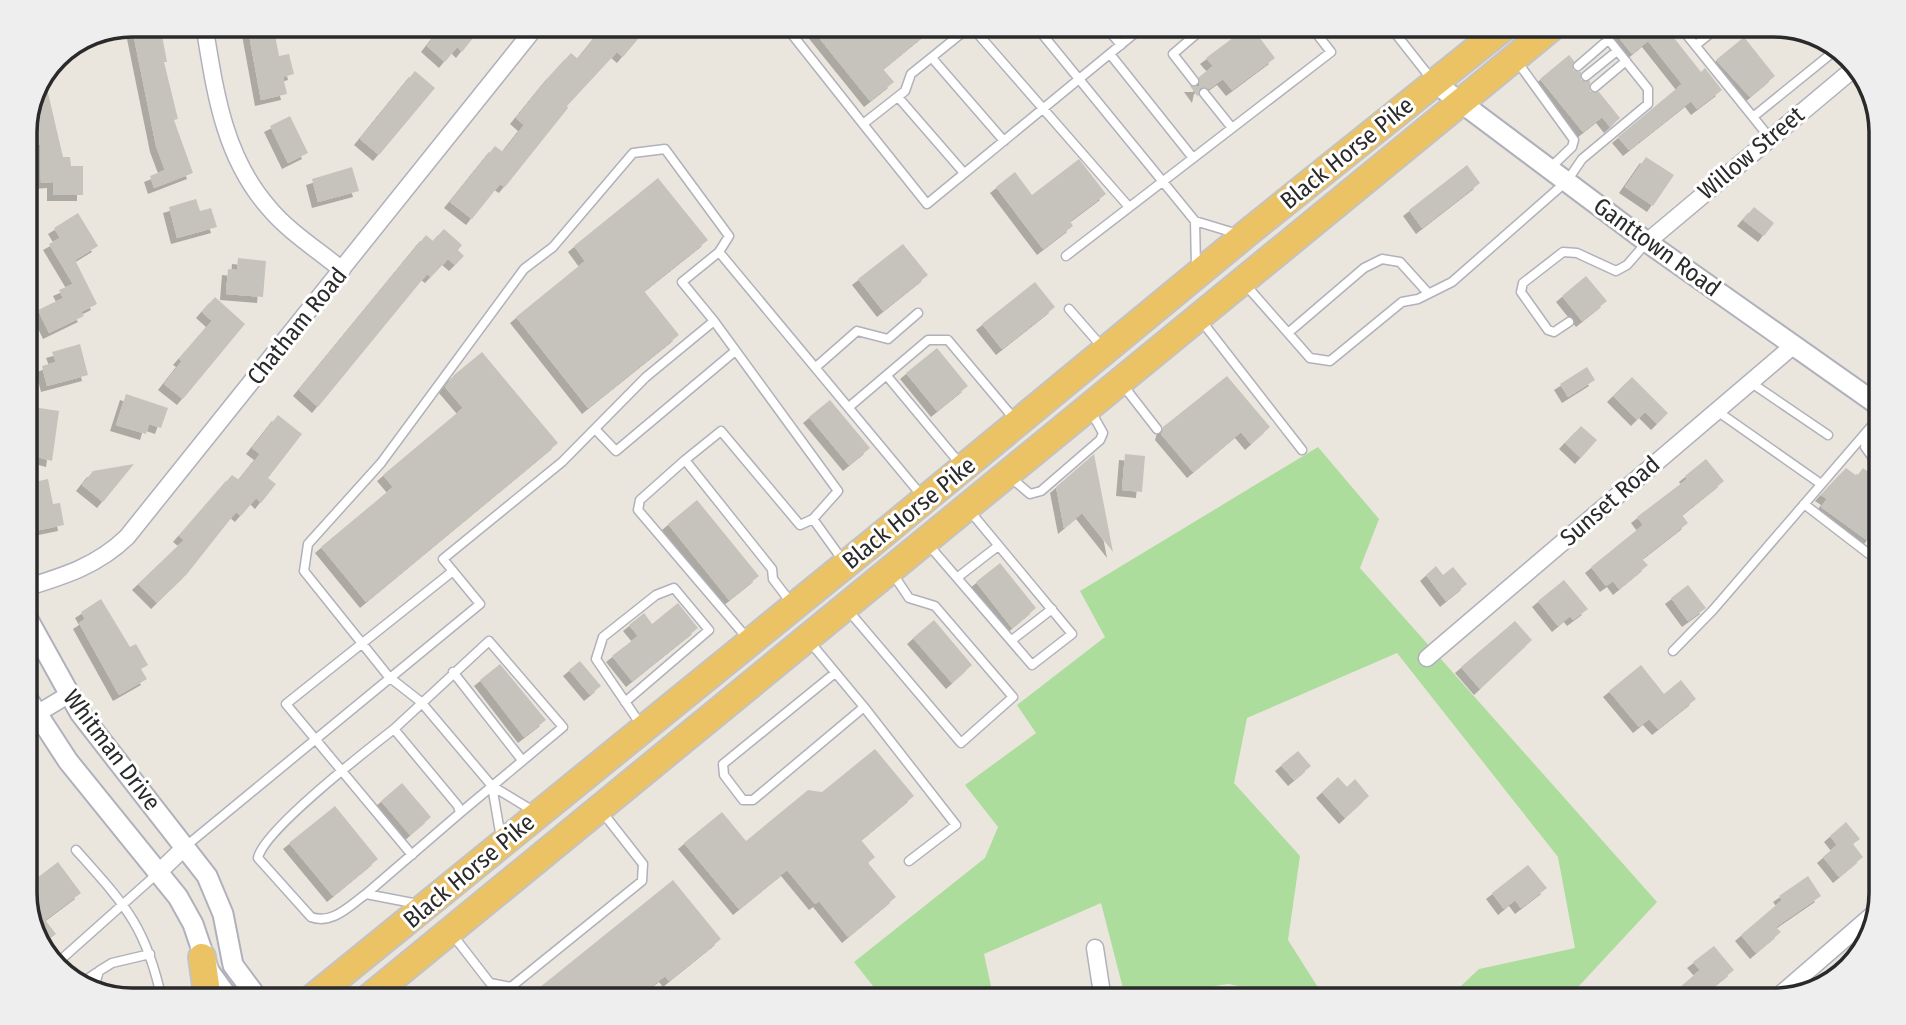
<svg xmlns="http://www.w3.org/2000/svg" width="1906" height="1025" viewBox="0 0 1906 1025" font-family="'Fira Sans Condensed',sans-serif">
  <defs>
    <filter id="shadow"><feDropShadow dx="-6" dy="6" stdDeviation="0" flood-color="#0004"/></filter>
  </defs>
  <rect width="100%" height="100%" fill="#ebe6dd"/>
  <path fill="#acdd9d" d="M1318,447L1379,519L1360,568L1657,902L1566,1000H1446L1479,969L1575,948L1558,857L1397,653L1247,718L1234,783L1300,856L1288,940L1326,1000H1307L1228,984L1126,1000L1101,903L984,954L994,1000H884L854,962L985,858L998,827L965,785L1036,733L1017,705L1105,637L1080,591Z"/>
  <path fill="#c6c3bc" filter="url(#shadow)" d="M160,24L167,62H164L178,119L174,120L193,173L154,188L150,176L165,170L156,146L132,28Z
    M247,24H273L279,56L289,54L294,74L283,77L287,94L261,100Z
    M444,24H467L477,33L462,52L457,47L445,62L427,46Z
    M606,24H634L628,31L638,39L623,57L617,52L567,106L568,108L505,187L500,184L472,219L450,202L495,146L503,152L524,125L516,118L550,76L571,53L578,59Z
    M808,24H938L883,69L894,82L870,101Z
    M1629,24H1663L1701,72L1705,68L1722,90L1697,109L1691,101L1629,150L1618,137L1682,84L1648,41L1632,54L1616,34Z
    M1250,25L1275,58L1232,90L1223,79L1209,89L1200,88L1198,97L1190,86H1199V77L1213,66L1206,58Z
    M1744,37L1775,76L1750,97L1716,60Z
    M1569,55L1574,61L1573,70L1581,72V80L1590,81V91L1599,92L1620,118L1610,127L1602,117L1583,132L1540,79Z
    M415,71L435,88L379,155L360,139Z
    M45,80L63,157H70L71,166H83V195H53V182L41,183L40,144L31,146L26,123Z
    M290,116L308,153L288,163L270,126Z
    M1646,157L1674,175L1653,206L1625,187Z
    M1079,159L1106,194L1070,221L1073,226L1043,249L996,187L1015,172L1032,195Z
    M1467,165L1480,183L1422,228L1409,210Z
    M352,167L359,191L318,202L312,179Z
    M658,178L708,240L644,291L679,335L588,408L516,317L585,261L574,246Z
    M196,199L200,211L211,208L217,227L177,238L169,207Z
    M1754,207L1774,223L1764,236L1743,220Z
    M78,213L98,246L75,260L97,304L81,312L84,316L49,333L38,310L63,298L59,290L73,284L49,244L60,238L54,228Z
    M444,229L462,245L458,250L464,256L455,265L448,259L431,277L427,274L318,407L299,390L426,235L433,241Z
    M903,244L928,275L883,311L858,279Z
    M238,258L266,261L263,297L226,294L228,269L237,270Z
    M1586,276L1607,301L1582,321L1562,296Z
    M1035,282L1055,307L1002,349L982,324Z
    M215,297L245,324L183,399L164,384L182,361L179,359L212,321L202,312Z
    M80,344L88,375L47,386L42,366L56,362L52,352Z
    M937,348L968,386L937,411L906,373Z
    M482,352L558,443L366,602L321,547L393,487L383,475L463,408L445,387L454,375Z
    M1587,367L1595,380L1568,397L1560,384Z
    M1227,376L1270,427L1251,444L1241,432L1193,472L1161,434L1163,427Z
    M1632,377L1668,413L1657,424L1645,412L1637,420L1613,396Z
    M126,394L168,408L161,428L149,424L146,434L116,425Z
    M830,400L870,448L849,465L809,417Z
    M33,407L59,411L52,461L26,454Z
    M278,415L302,434L268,478L276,484L261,503L256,498L241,516L236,512L187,574L157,603L138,584L184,540L179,536L232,475L239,480L260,454L252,448Z
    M1581,426L1597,440L1581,458L1565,443Z
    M1094,454L1113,552L1082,513L1064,528L1056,487Z
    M1125,454L1145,456L1142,492L1122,490Z
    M1706,459L1724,481L1682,515L1688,523L1642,559L1648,565L1619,589L1613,581L1606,586L1591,567L1643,525L1637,517L1687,479L1685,476Z
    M134,464L103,502L82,485L93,471Z
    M1846,468L1857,476L1863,468L1881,481V523L1868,541L1821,507L1827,499L1821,495Z
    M48,479L53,504L60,503L64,525L30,532L25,484Z
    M697,500L759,576L729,600L668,524Z
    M1000,563L1036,608L1012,628L976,582Z
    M1436,566L1443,575L1453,567L1467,584L1446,601L1426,575Z
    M1564,580L1588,609L1573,620L1570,616L1558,626L1538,601Z
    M1688,585L1706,608L1688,621L1671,598Z
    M101,599L130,647L136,644L148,665L141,669L147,679L119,695L79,623L85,619L81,612Z
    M678,603L698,628L632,681L612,656L638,636L629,625L644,613L652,624Z
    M934,620L972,665L952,683L913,638Z
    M1515,621L1532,640L1480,689L1461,667Z
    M580,661L601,686L590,695L569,670Z
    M500,664L546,720L524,737L480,680Z
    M1641,665L1664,694L1681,680L1696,699L1658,729L1649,719L1639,727L1609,691Z
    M875,749L914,796L861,840L875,857L868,863L896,897L848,937L819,901L815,904L787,870L739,909L684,843L722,812L746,841L808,790L822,792Z
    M1298,751L1311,766L1294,780L1281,765Z
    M1338,777L1347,787L1355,779L1369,796L1345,818L1322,792Z
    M402,783L431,817L410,835L381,801Z
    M335,806L378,859L333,896L289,843Z
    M1846,822L1860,839L1853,844L1863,857L1839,877L1823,857L1837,845L1830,836Z
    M58,862L81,893L45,920L56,934L40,946L25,901V887Z
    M1528,865L1547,888L1521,908L1515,900L1504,909L1492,893Z
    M1808,876L1821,896L1776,927L1781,932L1756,953L1741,935L1782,900L1779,896Z
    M673,880L721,939L669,981L665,976L634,1000H524Z
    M1714,946L1734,970L1697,1000H1665L1700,970L1693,962Z"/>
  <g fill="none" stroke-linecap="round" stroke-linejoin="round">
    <g stroke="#b0b1bc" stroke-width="11">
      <path id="service" d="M789,24L787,28L863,124L905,91L911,74L973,24
        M1034,24L1195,221L1238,234
        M1103,24L1121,45
        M1388,24L1433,81
        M1678,24L1753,117L1837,49
        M971,26L1129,207
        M1696,45L1722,24
        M1110,54L1193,158
        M932,58L1004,141
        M1516,60L1574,140L1572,147L1550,168
        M1578,66L1608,40
        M1586,76L1617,51
        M1194,81L1173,54L1208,24
        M1595,87L1626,61
        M1204,93L1232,128
        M898,97L964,173
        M1753,117L1769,137
        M863,124L927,204L1146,24
        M1195,221L1196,267
        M1066,256L1331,52L1309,24
        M1244,283L1310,358L1330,361L1402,302L1418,299L1452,282L1567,181L1582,159L1648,104V89L1596,24
        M1069,309L1103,348
        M1200,319L1302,450
        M714,321L838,491L813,519
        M1569,322L1554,332L1548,330L1521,292L1523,283L1563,252L1577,253L1616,271L1627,265L1647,242
        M1288,333L1364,268L1382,259L1400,262L1428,293
        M816,367L857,331L888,339L918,313
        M887,376L961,465
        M1750,382L1828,435
        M1122,384L1157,429
        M849,407L928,340H948L1016,421
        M1717,411L1821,484
        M595,429L616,451L734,352
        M1867,432L1865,447L1881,469
        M685,460L640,500L638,510L747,638
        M1009,476L1030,494L1041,491L1100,440L1103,433L1090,410
        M1804,504L1869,554L1881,536
        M927,543L1032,665L1072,634L969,510
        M958,577L998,546
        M792,604L773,579L772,569L685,460L721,431L800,525L813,519L844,562
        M847,609L961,743L1013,697L935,606L909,598L893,574
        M1012,640L1052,609
        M810,642L864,707L753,800H743L724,775L723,764L835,673
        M1673,651L1713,610L1881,415
        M453,672L522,760
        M625,702L709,630L674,588L656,595L603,637L596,659L641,725
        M864,707L956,825L909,861
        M394,729L489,641L563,727L460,813
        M492,786L501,838
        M535,812L492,786L421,702L389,677L304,571L308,544L381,463L524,269L553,247L633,153L665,149L729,236L719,252
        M186,846L480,604L443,559L562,462L646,377L714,321L682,282L719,252L922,496
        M76,850C125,905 146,926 162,1000
        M412,855L286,704L453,571
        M366,894L460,813L458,806L394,729C367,750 263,831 258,858L311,917C332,925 349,906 366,894L418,904
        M452,934L490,983L511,987L642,881L643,864L603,813
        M56,964L158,873
        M79,985L96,973
        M93,991L99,971L112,963L150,954"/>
    </g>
    <g stroke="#b0b1bc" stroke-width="19">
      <path id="minor" d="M204,24C215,90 223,156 269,208C289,232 318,250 342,270
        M1647,242L1857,66
        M25,588C64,576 97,566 127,537L538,24
        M1427,658L1794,345
        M25,721L68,695
        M159,872L186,846
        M1095,948L1103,1000
        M1774,1000L1878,910"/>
    </g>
    <g stroke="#b0b1bc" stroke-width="23">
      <path id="tertiary" d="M1435,83L1647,242L1881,407
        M25,614L80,713L207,876L223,914L233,965L259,1000
        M25,695L68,761L178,897L193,924L209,971L230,1000"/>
    </g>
    <g stroke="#c3c3c3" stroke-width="30">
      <path id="trunk" d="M202,957L208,1000
        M310,1000L872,543L1251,230L1508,24
        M366,1000L1556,24"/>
    </g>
    <use href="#service" stroke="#fff" stroke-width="8"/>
    <use href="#minor" stroke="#fff" stroke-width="16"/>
    <use href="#tertiary" stroke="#fff" stroke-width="19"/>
    <use href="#trunk" stroke="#ebc364" stroke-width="26"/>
  </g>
  <g text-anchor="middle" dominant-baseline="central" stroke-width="6" stroke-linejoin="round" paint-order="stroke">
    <g font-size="24" fill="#2a2a2a" stroke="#fff">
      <text transform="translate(1347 153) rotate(-39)">Black Horse Pike</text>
      <text transform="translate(1751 153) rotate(-40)">Willow Street</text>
      <text transform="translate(1657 247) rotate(36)">Ganttown Road</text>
      <text transform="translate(297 326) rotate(-51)">Chatham Road</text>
      <text transform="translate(1610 501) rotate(-41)">Sunset Road</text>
      <text transform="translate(909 513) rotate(-39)">Black Horse Pike</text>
      <text transform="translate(112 750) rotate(53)">Whitman Drive</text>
      <text transform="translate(469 871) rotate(-40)">Black Horse Pike</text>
    </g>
  </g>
  <path d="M0 0H1906V1025H0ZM132 37H1774A95 95 0 0 1 1869 132V893A95 95 0 0 1 1774 988H132A95 95 0 0 1 37 893V132A95 95 0 0 1 132 37Z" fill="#eee" fill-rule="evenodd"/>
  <path fill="none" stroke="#2a2a2a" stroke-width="3.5" d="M132 37H1774A95 95 0 0 1 1869 132V893A95 95 0 0 1 1774 988H132A95 95 0 0 1 37 893V132A95 95 0 0 1 132 37Z"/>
</svg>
